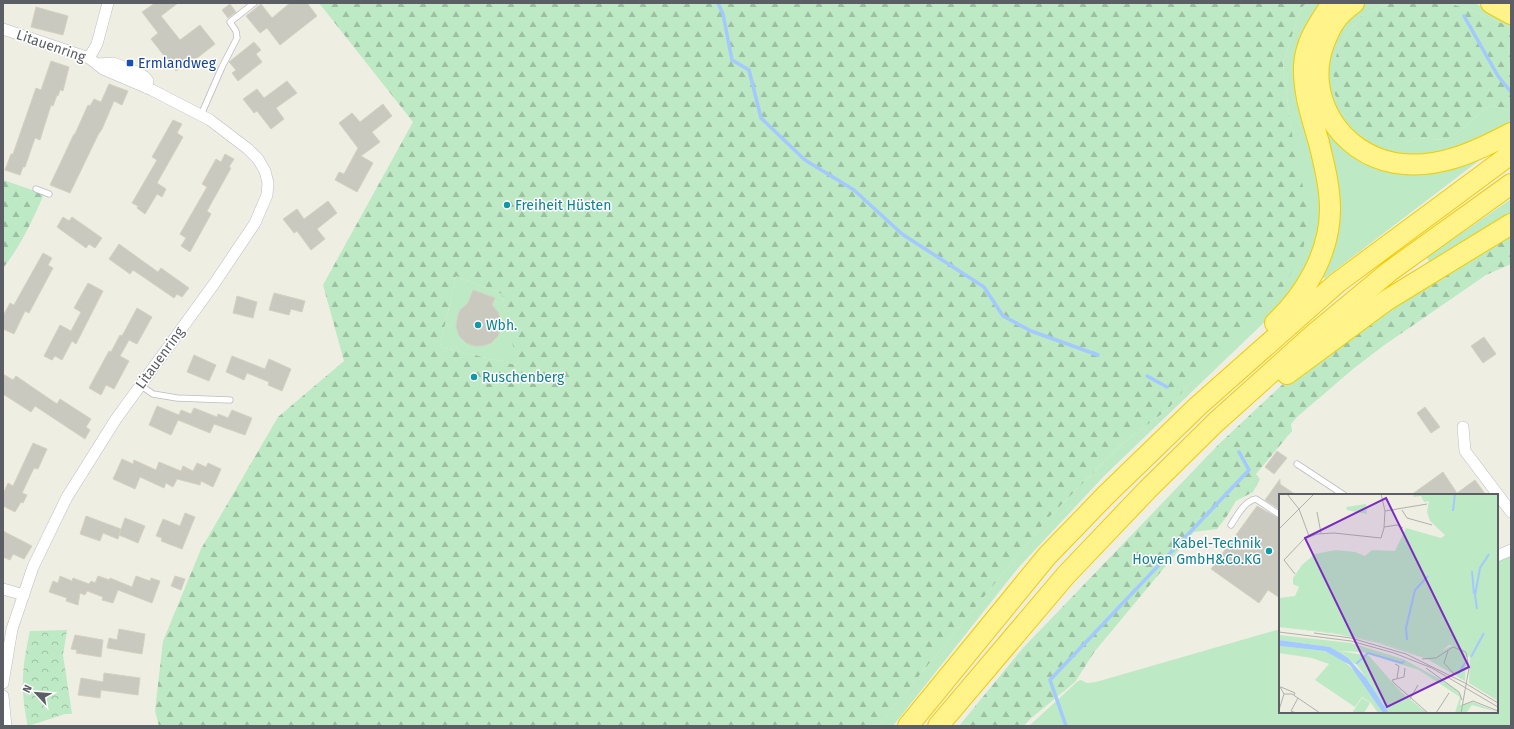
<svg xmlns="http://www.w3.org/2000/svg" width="1514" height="729" viewBox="0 0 1514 729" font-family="'Fira Sans',sans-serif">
  <defs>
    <pattern id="forest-firs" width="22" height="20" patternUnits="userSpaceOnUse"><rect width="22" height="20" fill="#bde9c4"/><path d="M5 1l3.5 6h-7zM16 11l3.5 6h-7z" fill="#9dc0a3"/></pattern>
    <pattern id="park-crowns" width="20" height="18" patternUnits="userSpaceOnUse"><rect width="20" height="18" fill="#bde9c4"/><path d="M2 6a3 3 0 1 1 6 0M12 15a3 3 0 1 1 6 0" fill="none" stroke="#9dc0a3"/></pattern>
  </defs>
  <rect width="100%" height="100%" fill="#efeee3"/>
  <path fill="#bde9c4" d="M1306,3H1391L1361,16L1340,44L1333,67L1403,144L1417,138L1446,140L1457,133L1490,105L1511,111V124L1475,143L1481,159L1325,278L1307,271L1280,307L1105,475L1018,568L893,726H878L1050,516L1124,442L1167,410L1192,381L1291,129L1283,64L1300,10Z
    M1449,3H1475L1511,23V27L1473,11Z
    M1511,199V214L1429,262L1427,257Z
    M456,276L502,294L518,365L440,347Z
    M1511,556V726H1029L1078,681L1081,680L1087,683L1096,682L1280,629V712H1497V562Z"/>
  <path fill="url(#forest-firs)" fill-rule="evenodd" d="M319,3H1306L1300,10L1283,64L1291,129L1310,220L1302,253L1282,289L1239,337L1192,381L1167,410L1124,442L1050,516L878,726H159L155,711L163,641L201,549L278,417L344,361L323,285L413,122ZM456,276L502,294L517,365L440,347Z
    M1391,3H1449L1473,11L1511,27V111L1490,105L1457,133L1446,140L1417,138L1403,144L1379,139L1356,120L1335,95L1333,66L1340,44L1361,16Z
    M3,180L44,194C33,219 21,246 3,268Z
    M1511,235V264L1486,275L1383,346L1353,369L1297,417L1291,424L1292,431L1256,474L1260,479L1253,492L1236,501L1227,516L1217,529L1194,532L1095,651L1075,682L1029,720L1024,726H959L1023,648L1220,443L1284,383L1383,312Z"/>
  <path fill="url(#park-crowns)" d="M67,630L63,655L72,714H65L28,726C20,689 22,667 30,631Z"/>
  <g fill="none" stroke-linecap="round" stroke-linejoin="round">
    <path stroke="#a3c9ff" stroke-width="3.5" d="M718,3L723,14L732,60L749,70L761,118L805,160L854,190L902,234L984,287L1003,316L1031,331L1098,355
      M1464,16L1498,76L1511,92
      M1147,376L1167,387
      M1066,726L1050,680L1249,470L1239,452"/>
  </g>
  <path fill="#cac9c0" stroke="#d5d1c0" d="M155,3H178L161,16L180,40L200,25L215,44L187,66L185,64L176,71L151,39L158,33L142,12Z
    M290,3H307L317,16L280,45L267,28L260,33L246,16L261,4L272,18Z
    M230,4L236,12L228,18L222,10Z
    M36,7L68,16L63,35L31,27Z
    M254,42L261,50L256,54L262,62L238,81L232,73L236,70L229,62Z
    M51,61L69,67L63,91L60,90L58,96L57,95L53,106L51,105L40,140L35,138L25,167H23L20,175L5,170L11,154H13L36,88L41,90Z
    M287,81L297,93L276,108L284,119L271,129L257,111L254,113L243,99L257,89L264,98Z
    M109,84L128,91L122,105L114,101L102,129L98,135L70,193L50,185L74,134H75L88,105L90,106L94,99L101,102Z
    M383,104L392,116L372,132L380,142L361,156L373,163L357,192L335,180L339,172L344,174L358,148L339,123L352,113L360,122Z
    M173,120L182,124L177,133L183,137L157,183L166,189L162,197L157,194L145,214L137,208L138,206L132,203L157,160L152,157Z
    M225,154L234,159L229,167L231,168L207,211L211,214L190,252L181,246L186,238L180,234L207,187L202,184L216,159L221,162Z
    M328,201L337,213L317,229L325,239L311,250L297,231L294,233L283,219L297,209L304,219Z
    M63,217L69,221L72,217L102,238L95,248L89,244L86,248L57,227Z
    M119,244L158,272L161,268L189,288L182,297L177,294L174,298L133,270L130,274L109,259Z
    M43,253L52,258L48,265L53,268L29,313L25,311L14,334L3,329V316L10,303L14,305Z
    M88,283L103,291L76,344L72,341L62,360L55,356L52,360L44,356L60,325L71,331L81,312L74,308Z
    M473,290L495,298L492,305L498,312L501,321L500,329L498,336L491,343L482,346H474L466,343L459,336L456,326L458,314L461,309L468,303Z
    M274,293L305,301L302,312L291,309L289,315L269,310Z
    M237,296L257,302L253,318L233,313Z
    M137,308L152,317L137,344L129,340L120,356L129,361L114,389L106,385L101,395L89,388L109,351L111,352L120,335L122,336Z
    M1484,337L1496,354L1483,363L1471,346Z
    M194,355L216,365L209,381L187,372Z
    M232,356L265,369L269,359L291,369L282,391L268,385L269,382L247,373L244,380L226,372Z
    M3,374L13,380L16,376L57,404L60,399L91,419L86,427L90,430L85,439L35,406L31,412L3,394Z
    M157,406L179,415L181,410L191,414L194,408L217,417L218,414L228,418L232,410L252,418L245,435L214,424L210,433L178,420L171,435L149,425Z
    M1425,407L1440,427L1431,433L1417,413Z
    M33,443L47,449L38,469L34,468L22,493L27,495L23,503L21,502L15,512L3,506V494L8,483L13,486Z
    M1277,451L1287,458L1274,474L1265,467Z
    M122,459L133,464L134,460L156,470L159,462L181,471L183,466L193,471L197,463L206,467L208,463L221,469L213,487L201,481L200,485L177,479L173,487L166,483L164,488L140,477L135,489L113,479Z
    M1443,472L1457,493L1475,480L1486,495H1411Z
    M1280,479V484L1296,495H1280V510L1265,500Z
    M1257,506L1280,519V598L1268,590L1259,603L1211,569Z
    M185,513L195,517L182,549L161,541L162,538L156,536L163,519L180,526Z
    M86,516L121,529L118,539L103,533L100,541L80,534Z
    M125,518L145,526L138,543L119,535Z
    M3,531L32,546L24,559L13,554L10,560L3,557Z
    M60,576L72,581L73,578L89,584L91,581L95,583L98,576L107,579L109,580L110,578L132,587L136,576L150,581L151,578L160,581L152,603L118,590L113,603L102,600L103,597L87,591L85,595L80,593L78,605L66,601L67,598L49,592L53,581L58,583Z
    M175,576L185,579L181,590L171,586Z
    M119,629L145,634L142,654L107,648L109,638L117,640Z
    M75,635L103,640L101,657L76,653L77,650L71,649Z
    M104,673L140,678L138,695L101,690L100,698L78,695L81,678L103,682Z"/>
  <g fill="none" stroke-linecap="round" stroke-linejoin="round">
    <g stroke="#bbbcc3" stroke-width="7">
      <path id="service" d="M201,115L222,67L237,38L236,31L230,22L254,3
        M36,189L49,194
        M140,385L153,394L177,398L230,400
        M1297,464L1344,495
        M1231,525C1237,516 1244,501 1256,499L1280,515"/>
    </g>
    <g stroke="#bbbcc3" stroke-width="12">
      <path id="minor" d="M3,29L89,58L103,69L152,90L210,120L248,149L258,159L265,171L268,183L267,195L255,223L214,284L116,419L67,497L33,567L12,629L3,683
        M89,58L97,44L108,3
        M97,64L113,63L139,73L145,77L148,81L147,88
        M1463,427L1465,451L1511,512
        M1497,556L1511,550
        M3,589L24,595
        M3,696L6,726"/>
    </g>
    <g stroke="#f2cc00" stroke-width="22">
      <path id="motorway" d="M1354,3C1350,6 1346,9 1342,13C1334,20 1329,31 1325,41C1303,95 1339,153 1395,163C1437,170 1475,152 1511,133
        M1491,3L1511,14
        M1275,323C1306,294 1330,252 1330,209C1330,187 1324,164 1319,143C1312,118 1303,93 1304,66C1305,42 1319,23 1332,3
        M1287,374L1387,300L1511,224
        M908,726L1047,556L1106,495L1198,406L1337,283L1511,154
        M938,726L1066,575L1147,490L1216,422L1314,334L1390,271L1511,184"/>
    </g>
    <use href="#service" stroke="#fff" stroke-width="5.5"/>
    <use href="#minor" stroke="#fff" stroke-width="11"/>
    <use href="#motorway" stroke="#fff38a" stroke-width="20"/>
  </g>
  <rect fill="#1a4fb4" stroke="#fff" stroke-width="1.5" x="126" y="59" width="8" height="8" rx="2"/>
  <g fill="#0f9aa8" stroke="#fff" stroke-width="1.5">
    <circle cx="507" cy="205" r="4"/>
    <circle cx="478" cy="325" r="4"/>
    <circle cx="474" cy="377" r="4"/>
    <circle cx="1269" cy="551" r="4"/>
  </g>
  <g text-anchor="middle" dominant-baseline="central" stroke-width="3" stroke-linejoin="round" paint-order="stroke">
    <g font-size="14" fill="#5b5e65" stroke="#fff">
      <text transform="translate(51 46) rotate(19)">Litauenring</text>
      <text transform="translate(160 358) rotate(-54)">Litauenring</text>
    </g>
    <g font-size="14" fill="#164399" stroke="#fff" text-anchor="start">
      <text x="138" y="63">Ermlandweg</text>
    </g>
    <g font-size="14" fill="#0d838f" stroke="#fff" text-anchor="start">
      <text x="515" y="205">Freiheit Hüsten</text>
      <text x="486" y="325">Wbh.</text>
      <text x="482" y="377">Ruschenberg</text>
      <text x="1261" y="543" text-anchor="end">Kabel-Technik<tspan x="1261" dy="16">Hoven GmbH&amp;Co.KG</tspan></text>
    </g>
  </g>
  <g transform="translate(1279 494)">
    <rect width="219" height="219" fill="#efeee3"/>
    <path d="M0,133L67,140L107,150L130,158L164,156L177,150L183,152L191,162L187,164L186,187L148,165L99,149L58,140ZM61,157L90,162L122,198L148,219H110L77,169ZM83,204L91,209L85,219H73Z" fill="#bde9c4"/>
    <path d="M134,0H219V207L190,189L191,162L183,152L170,151L154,163H145L107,150L67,140L0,133V104L16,102L20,93L14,90V84L23,71L36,60L57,56L76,58L86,62L93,56L116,57L127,34L162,44L166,41L151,27L148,18L150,7L145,8L142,2L135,3ZM87,10L88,20L68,16L67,13ZM0,141L72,149L124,165L168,189L179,198L182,203V204L181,211L194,208L218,218L193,211L187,219H176L181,203L140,176L83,158L61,157L77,169L76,170L51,153L0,146ZM0,152L46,157L61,164L76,177L104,219H99L92,209L83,203L76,213L36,186L50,170L33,164L0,159ZM173,157H180L186,165L185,183L168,169L170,159Z" fill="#bde9c4"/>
    <path d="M215,117L219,121V126L204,131L202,126L204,123Z" fill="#bde9c4"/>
    <path d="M0,146L51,153L69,164L87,184L110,219H104L71,171L46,157L0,152Z" fill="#a3c9ff"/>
    <path fill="none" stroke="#a3c9ff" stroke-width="2" d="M174,17L176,0M193,77L195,100M198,115L196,101L201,74L210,60M128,146L127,134L136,96L149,82M192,163L205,139M77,170L89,159L123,169L125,167M179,180L186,169"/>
    <path fill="none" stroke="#b0b0ad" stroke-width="1" d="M8,0L20,15L30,42M123,16L128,24L153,31M106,17L148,10M38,18L42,39M105,33L118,31L124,34M0,35L35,0M5,66L25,45L38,40L55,39L102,44L105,34L106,17L102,0M5,66L16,80M0,138L72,147L115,159L153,174L219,213M35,139L72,144L127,160L186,189L219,209M169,157L165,169L176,181M143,165L157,164L174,153L187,158L190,174L182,219M116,170L120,172L118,184M126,174L125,183L113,186L115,189L149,219M147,174L180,198L183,206M0,191L5,200L0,216M2,193L16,199L15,201M5,200H13L41,219M131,205L139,191M184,211L194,207L219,217M17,219L12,217L19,204M157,219L170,199"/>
    <path fill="#7b2cbf" fill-opacity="0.15" stroke="#7b2cbf" stroke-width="2" d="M107,4L190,173L108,213L26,44Z"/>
    <rect width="219" height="219" fill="none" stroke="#5b5e65" stroke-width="2"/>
  </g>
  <rect width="1514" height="729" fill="none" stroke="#5b5e65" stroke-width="8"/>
  <g transform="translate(36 693) rotate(296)" stroke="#ffffff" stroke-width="3" paint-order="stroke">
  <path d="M0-3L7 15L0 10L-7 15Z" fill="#5b5e65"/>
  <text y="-6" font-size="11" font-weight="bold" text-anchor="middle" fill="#5b5e65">N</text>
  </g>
</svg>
